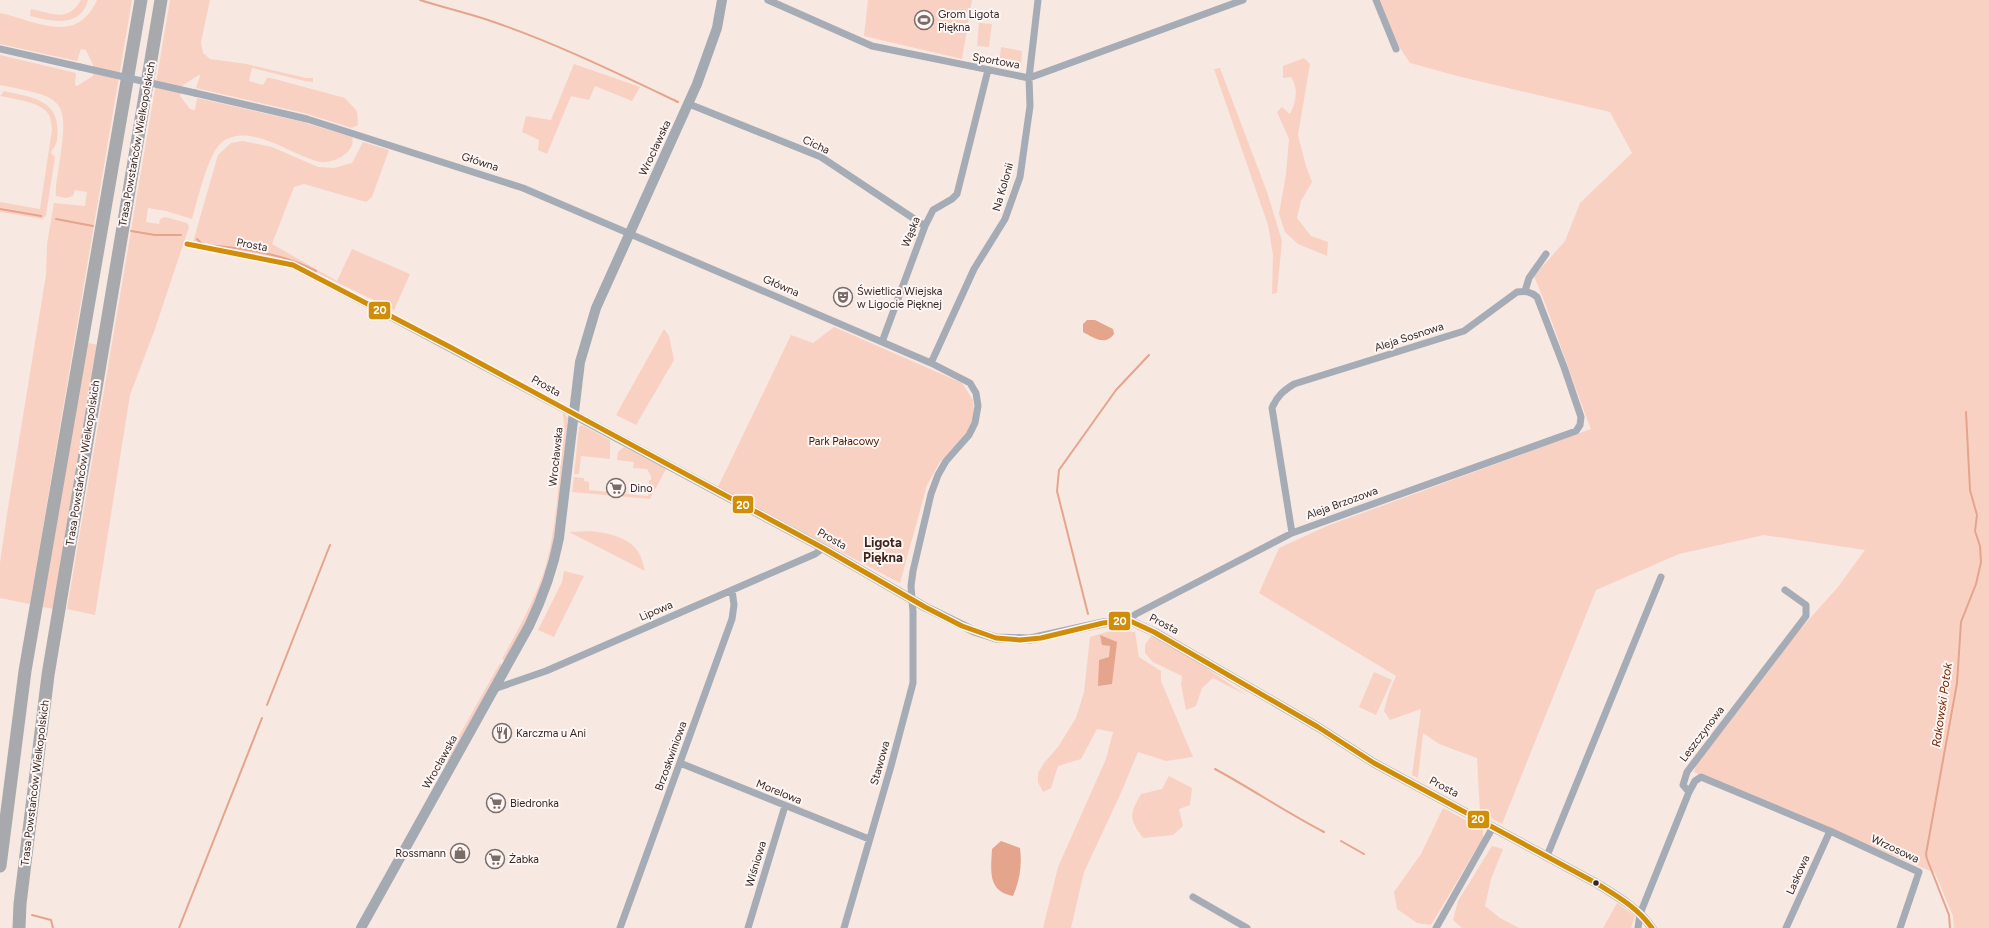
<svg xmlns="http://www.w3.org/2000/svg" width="1989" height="928" viewBox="0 0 1989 928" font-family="Figtree,sans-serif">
  <rect width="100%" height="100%" fill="#f7e8e2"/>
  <path fill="#f9d1c3" d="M81,0H88C80,29 51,21 30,16L31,9C52,13 68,23 81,0Z
    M97,0H132L30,604L0,598V563L7,514L46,275L47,244L54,203L85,206L87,192L75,190L73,196L66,198L56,196C55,186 58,175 59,166C69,98 66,98 0,85V55L76,73L75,85L77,86L93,76V65L86,50L81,49L77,61L0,44V13C37,21 76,46 97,0Z
    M170,0H210L201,42L203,53L210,59L247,64L306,78H313V82L305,81L252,68L249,81L263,85L267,78H271L345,98L357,111L358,125L352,128L304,113L196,88L200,76L199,75L183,85L180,96L190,109L195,110L197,98L303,122L352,137C357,152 333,164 321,162C293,157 249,120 221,143C208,154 197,202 192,219L166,211L148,208L146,222L159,224L160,219L165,217L187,223L189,227L155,329L130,395L95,615L67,609Z
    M868,0H972L962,59L864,36Z
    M1380,0H1989V928H1954L1953,916L1935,873L1694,772L1697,762L1763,671L1838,587L1865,550L1764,535L1679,554L1596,590L1502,824L1480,812L1477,758L1439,744L1423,733L1418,778L1412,775L1421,709L1390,720L1384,711L1389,692L1396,676L1259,593L1279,548L1327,526L1591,429C1571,378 1555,326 1534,276L1565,241L1580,203L1632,153L1610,112L1461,77L1410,63L1398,45Z
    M979,23L992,24L989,47L977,46Z
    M1001,47L1022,51L1021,68L999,65Z
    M1304,58L1310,64L1298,135L1306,166L1312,182L1301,201L1297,218L1311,236L1328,242L1327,256L1298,244L1285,232L1279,214L1286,174L1289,139L1277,112L1282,107L1290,114C1296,102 1299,89 1291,77L1283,78V66Z
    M574,64L640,87L632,101L595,86L589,100L571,96L547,154L538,150L539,140L522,132L526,116L551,120Z
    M1220,68L1267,192L1282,241L1277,293L1272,294L1273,255L1268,225L1214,69Z
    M4,91C35,98 62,100 57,140C56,147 53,147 51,153L55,157L46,215L43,219L0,212V202L40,209L52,129C51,123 51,116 46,111C35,101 14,99 0,96Z
    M243,141L272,147L318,167L334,168L352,163L363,142L389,150L372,197L366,202L304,184L294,187L272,244L337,281L352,249L410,274L394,310L301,265L193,242L218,155L231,143Z
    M834,327L962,383L973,400L974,414L971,428L940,462L927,485L900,583L718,487L791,335L813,343Z
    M664,329L669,336L674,360L636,425L616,415Z
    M88,343L99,345L54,609L42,607Z
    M563,412L568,418C563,467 562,522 547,569C537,602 521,631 505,661L502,659C519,628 536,598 546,565C558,520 559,471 564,425Z
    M582,425L610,440V459L581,456L579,474H574L579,427Z
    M624,447L666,469L650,499L572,492L574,477L584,478V481L589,482V490L648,496L649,480H651V476L647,469L633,468L634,462L617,460L618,452Z
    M591,531C607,533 630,537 639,553C642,558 643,565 645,571L569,532Z
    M564,571L584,576L554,637L538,630L562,582Z
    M1114,630L1135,632L1139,657L1161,671V681L1193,757L1166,761L1138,752L1120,795L1084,872L1071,928H1043L1058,867L1106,759L1113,732L1097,729L1081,759L1058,766L1051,788L1043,792L1038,782V773L1044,763L1058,747L1076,718L1084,692L1090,637Z
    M1151,636L1199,663L1246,695L1213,678L1202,688L1196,706L1186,710L1181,684L1182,676L1153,662L1145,653V645Z
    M500,663L502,665L449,760L442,763L447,757Z
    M1374,672L1392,680L1376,715L1359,707Z
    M1169,776L1192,788L1190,805L1179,809L1183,826L1173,835L1143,838C1129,819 1129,815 1141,794L1162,789Z
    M1443,808L1483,829V838L1431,925L1417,923L1397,909L1394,892L1421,854Z
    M1492,846L1503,849L1491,879L1485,906L1500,918L1519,928H1462L1453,920L1458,901Z
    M1617,903L1635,916L1631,928H1603Z"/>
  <path fill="#e5a48c" d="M1087,320H1095L1113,329L1114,334C1105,346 1094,338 1083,332V324Z
    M1100,635L1117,642L1112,684L1098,686L1099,660L1109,657L1110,646L1102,645Z
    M1001,841L1020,848C1022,865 1020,880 1013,896C987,891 991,870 992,849Z"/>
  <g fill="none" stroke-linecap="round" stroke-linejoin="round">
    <path stroke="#e5a48c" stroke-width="2" d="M420,0C442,7 463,12 485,19C551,41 615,72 678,102
      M0,209L41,216
      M56,219L93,226
      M131,231L155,235H181
      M197,239L202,244
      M216,246C249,249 287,255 316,271
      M1088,614L1057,491L1059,470L1116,390L1149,355
      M267,705L330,545
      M1215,769C1252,789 1287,813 1324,832
      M1341,841L1364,854
      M32,915L51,920L53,928
      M179,928L262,718
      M1950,928L1949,915L1927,859L1926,854L1957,683L1961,622L1976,584L1981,562L1980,546L1975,531L1977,515L1970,490L1966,412"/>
    <path stroke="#a5acb5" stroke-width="7" d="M768,0L872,46L1029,78L1243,0
      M1376,0L1396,49
      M0,49L80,67
      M195,93L307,119L523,188L931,363L970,383L976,393L978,406L975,423L969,435L946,461L938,475L931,494L913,571L911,586L913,612V683L891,766L844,928
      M689,104L821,157L925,226
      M187,244L293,265L573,414
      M1525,291L1529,278L1546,254
      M882,342L925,226L933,210L952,199L957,194L988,70
      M931,363L974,269L1005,219L1020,177L1030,106L1029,78L1038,0
      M1128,620L1136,614L1292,533L1576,431L1580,425L1581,417L1564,367L1537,297C1530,291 1525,291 1517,292L1464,331L1294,384C1283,391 1277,396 1272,408L1292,533
      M494,689L546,671L815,554L823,548
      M680,763L869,839
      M1689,792L1695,781L1701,777L1830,831L1919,872L1900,928
      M1547,856L1661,577
      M1193,897L1247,928
      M620,928L732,619L734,605L732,590
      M748,928L785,806
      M1436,928L1493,827
      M1638,928L1640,914L1689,792L1683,785L1687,772L1806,616V605L1785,590
      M1786,928L1830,831"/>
    <path stroke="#a5acb5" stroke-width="9" d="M573,414L823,548L925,607L974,631L996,638L1030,639L1103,623L1128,620L1154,632L1318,727L1374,763L1596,883C1617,896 1638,908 1652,928"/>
    <path stroke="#a3aab2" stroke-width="10" d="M361,928L529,626C543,597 553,569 559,538L580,362L596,308L697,84L717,28L722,0"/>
    <path stroke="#a8a9ac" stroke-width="13" d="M0,866L25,671L141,0
      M19,928L20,904L48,675L161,0"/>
    <path stroke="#a5acb5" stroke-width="7" d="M80,67L195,93"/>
    <g stroke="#fdf6f4" stroke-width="8">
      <path id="bus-1" d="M187,244L293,265L450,347L823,548L925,607L962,626L996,638L1020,640L1041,638L1103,623L1128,620L1154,632L1318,727L1374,763L1596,883C1617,896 1638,908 1652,928"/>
    </g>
    <use href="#bus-1" stroke="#d08d07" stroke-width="5"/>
  </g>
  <defs>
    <g id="stadium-ring" transform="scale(1)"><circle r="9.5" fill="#fdf6f4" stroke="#7a6c67" stroke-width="1.5"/><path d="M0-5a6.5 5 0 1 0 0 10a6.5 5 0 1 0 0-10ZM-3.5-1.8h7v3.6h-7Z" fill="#7a6c67"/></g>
    <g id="theatre-ring" transform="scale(1)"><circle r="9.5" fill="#fdf6f4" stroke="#7a6c67" stroke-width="1.5"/><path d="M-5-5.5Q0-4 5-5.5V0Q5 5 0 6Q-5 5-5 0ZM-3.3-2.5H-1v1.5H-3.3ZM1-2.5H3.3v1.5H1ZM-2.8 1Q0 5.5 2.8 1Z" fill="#7a6c67"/></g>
    <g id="supermarket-ring" transform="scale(1)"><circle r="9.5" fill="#fdf6f4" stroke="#7a6c67" stroke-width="1.5"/><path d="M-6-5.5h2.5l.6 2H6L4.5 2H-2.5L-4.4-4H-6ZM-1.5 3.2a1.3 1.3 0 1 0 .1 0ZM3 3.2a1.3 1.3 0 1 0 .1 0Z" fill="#7a6c67"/></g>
    <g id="restaurant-ring" transform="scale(1)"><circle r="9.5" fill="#fdf6f4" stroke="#7a6c67" stroke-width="1.5"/><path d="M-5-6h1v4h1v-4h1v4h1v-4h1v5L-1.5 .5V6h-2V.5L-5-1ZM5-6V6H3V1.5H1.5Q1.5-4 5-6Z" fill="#7a6c67"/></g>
    <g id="shop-ring" transform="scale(1)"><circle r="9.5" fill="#fdf6f4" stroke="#7a6c67" stroke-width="1.5"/><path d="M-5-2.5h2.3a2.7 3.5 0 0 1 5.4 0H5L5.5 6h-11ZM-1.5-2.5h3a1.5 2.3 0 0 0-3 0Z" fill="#7a6c67"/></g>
  </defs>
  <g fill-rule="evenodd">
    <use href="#stadium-ring" x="924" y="20"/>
    <use href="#theatre-ring" x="843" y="297"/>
    <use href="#supermarket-ring" x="616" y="488"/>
    <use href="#restaurant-ring" x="502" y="733"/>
    <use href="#supermarket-ring" x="496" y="803"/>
    <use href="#shop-ring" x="460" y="853"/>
    <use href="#supermarket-ring" x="495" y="859"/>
  </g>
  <circle fill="#362925" stroke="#fdf6f4" stroke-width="1.5" cx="1596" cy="883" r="3.5"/>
  <g text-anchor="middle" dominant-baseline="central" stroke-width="4" stroke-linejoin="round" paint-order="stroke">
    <g font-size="11" fill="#362925" stroke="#fdf6f4" text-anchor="start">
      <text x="938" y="14">Grom Ligota<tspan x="938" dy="13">Piękna</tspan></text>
      <text x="857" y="291">Świetlica Wiejska<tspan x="857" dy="13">w Ligocie Pięknej</tspan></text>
      <text x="630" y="488">Dino</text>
      <text x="516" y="733">Karczma u Ani</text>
      <text x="510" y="803">Biedronka</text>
      <text x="446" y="853" text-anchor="end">Rossmann</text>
      <text x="509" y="859">Żabka</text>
    </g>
    <g font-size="11" fill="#362925" stroke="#fdf6f4">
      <text transform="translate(996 61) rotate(10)">Sportowa</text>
      <text transform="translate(137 144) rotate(-80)">Trasa Powstańców Wielkopolskich</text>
      <text transform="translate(816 145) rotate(25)">Cicha</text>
      <text transform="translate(655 148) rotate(-65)">Wrocławska</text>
      <text transform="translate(480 162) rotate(18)">Główna</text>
      <text transform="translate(1003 187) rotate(-74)">Na Kolonii</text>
      <text transform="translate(911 232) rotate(-68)">Wąska</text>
      <text transform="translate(252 245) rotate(11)">Prosta</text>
      <text transform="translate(781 286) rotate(23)">Główna</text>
      <text transform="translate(1409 337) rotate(-18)">Aleja Sosnowa</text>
      <text transform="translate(546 386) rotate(29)">Prosta</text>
      <text transform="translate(556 457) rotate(-84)">Wrocławska</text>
      <text transform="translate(83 463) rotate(-81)">Trasa Powstańców Wielkopolskich</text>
      <text transform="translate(1342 503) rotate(-20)">Aleja Brzozowa</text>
      <text transform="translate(832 539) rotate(29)">Prosta</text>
      <text transform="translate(656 611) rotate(-23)">Lipowa</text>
      <text transform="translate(1164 624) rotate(27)">Prosta</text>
      <text transform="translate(1702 734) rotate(-53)">Leszczynowa</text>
      <text transform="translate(671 756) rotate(-70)">Brzoskwiniowa</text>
      <text transform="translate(440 762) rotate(-61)">Wrocławska</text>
      <text transform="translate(880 763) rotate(-74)">Stawowa</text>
      <text transform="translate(35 783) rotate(-83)">Trasa Powstańców Wielkopolskich</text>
      <text transform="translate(1444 787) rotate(28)">Prosta</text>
      <text transform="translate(779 792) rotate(22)">Morelowa</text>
      <text transform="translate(1895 849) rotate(25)">Wrzosowa</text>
      <text transform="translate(756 864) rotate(-73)">Wiśniowa</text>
      <text transform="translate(1798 875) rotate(-66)">Laskowa</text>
    </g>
    <g font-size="11" fill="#4d1801" stroke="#fdf6f4">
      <text x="844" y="441">Park Pałacowy</text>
    </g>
    <g font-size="12" font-style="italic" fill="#742802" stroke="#fdf6f4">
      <text transform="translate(1942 705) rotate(-82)">Rakowski Potok</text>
    </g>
    <g font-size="13" font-weight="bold" fill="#3d251b" stroke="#fdf6f4">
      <text x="883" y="542">Ligota<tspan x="883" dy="15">Piękna</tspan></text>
    </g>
  </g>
  <g stroke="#fdf6f4" stroke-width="1.5">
    <rect x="368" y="301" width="23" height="19" rx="4" fill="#d08d07"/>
    <rect x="732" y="495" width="22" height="19" rx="4" fill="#d08d07"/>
    <rect x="1108" y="611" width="23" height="20" rx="4" fill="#d08d07"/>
    <rect x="1467" y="810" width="23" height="19" rx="4" fill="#d08d07"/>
  </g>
  <g font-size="11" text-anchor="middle" font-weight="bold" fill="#fff">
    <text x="380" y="314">20</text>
    <text x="743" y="509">20</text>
    <text x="1120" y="625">20</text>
    <text x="1478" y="823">20</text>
  </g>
</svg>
